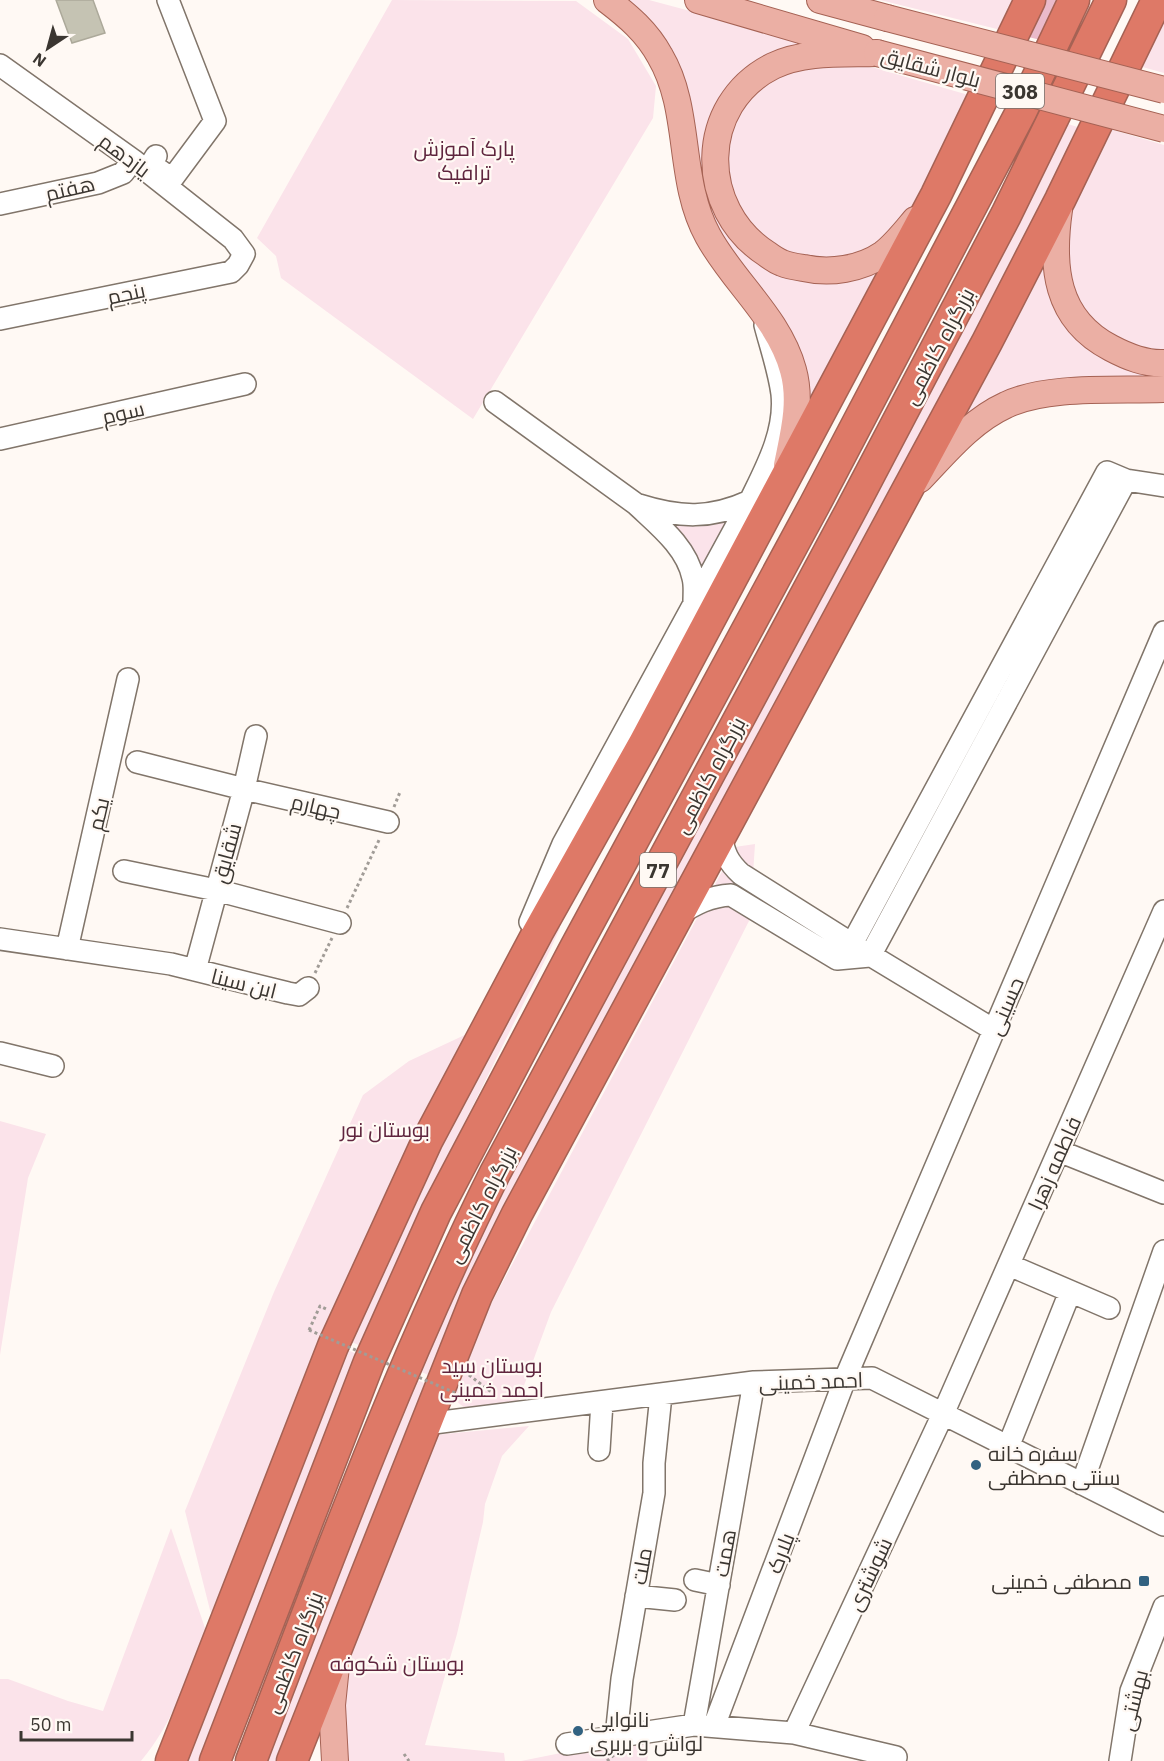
<svg xmlns="http://www.w3.org/2000/svg" width="1164" height="1761" viewBox="0 0 1164 1761" font-family="'IBM Plex Sans',Cairo,sans-serif">
  <rect width="100%" height="100%" fill="#fff9f4"/>
  <path fill="#fbe3ea" d="M392,0L576,1L628,39L656,86L653,118L473,419L281,278L276,256L257,238Z
    M618,0H649L829,48L764,60L706,163L776,269L894,255L801,426L807,390L707,218L682,88Z
    M880,0H1020L1005,31Z
    M1164,12V73L1139,66Z
    M841,63L875,68L972,96L904,224L859,257L825,262L785,254L747,226L728,186L727,142L739,110L764,83L783,71Z
    M1068,124L1087,130L433,1377L419,1371L487,1216L987,282Z
    M1110,129L1164,145V352L1143,351L1094,326L1067,279L1069,213Z
    M1044,257L1058,310L1164,371V380L1078,381L947,437Z
    M736,517L702,568L691,550L667,522C691,529 714,528 736,517Z
    M755,844L750,919L551,1312L515,1410L472,1414L455,1400L454,1384L475,1334L735,847Z
    M560,920V928L551,948L450,1152L363,1347L347,1340L383,1256Z
    M469,1033L333,1324L211,1614L185,1511L274,1292L363,1095L409,1061Z
    M0,1121L46,1134L28,1178L0,1355Z
    M343,1348L359,1355L200,1761H182Z
    M415,1379L431,1386L284,1761H266Z
    M529,1426L502,1456L485,1504L483,1522L457,1634L425,1745L504,1753L505,1761H344L341,1728L347,1653L434,1435Z
    M171,1528L206,1631C188,1677 173,1723 141,1761H0V1679H8L68,1701L103,1711Z
    M652,1737L647,1761H521L631,1739Z"/>
  <path fill="#eabaca" d="M1042,0H1062L1041,40L1024,36Z"/>
  <path fill="#c5c3b3" stroke="#aca99a" stroke-width="1.5" d="M56,0H93L105,33L72,43Z"/>
  <g fill="none" stroke-linecap="round" stroke-linejoin="round">
    <g stroke="#81756a" stroke-width="24">
      <path id="minor" d="M0,65L133,160L233,239L244,254L238,265L231,272L0,319
        M156,156L151,164L172,179L215,121L168,0
        M0,204L98,183L123,173L133,160
        M495,402L636,504C657,524 687,547 693,578C695,585 694,594 694,602
        M0,439L245,384
        M1126,480L1164,486
        M639,505C680,518 711,519 750,501
        M137,762L244,789L388,822
        M721,835C724,853 728,862 741,874L852,944L994,1030
        M124,871L216,890L340,923
        M678,915C695,904 710,896 731,895L837,959L870,956
        M530,922L563,844L750,501C766,468 786,432 782,394C779,371 771,348 765,325
        M0,939L171,964L288,993L299,995L308,988
        M852,944L1107,472L1126,480L870,956
        M67,949L128,679
        M195,970L244,789L256,736
        M0,1053L53,1066
        M1059,1151L1164,1193
        M1009,1265L1109,1308
        M426,1424L754,1382L872,1378L1164,1525
        M1008,1447L1070,1292
        M599,1450L602,1402
        M1082,1484L1164,1251
        M695,1580L719,1585
        M636,1596L675,1600
        M694,1725L754,1382
        M714,1726L845,1379L1164,632
        M794,1733L943,1414L1164,911
        M616,1737L622,1679L654,1493V1463L661,1395
        M567,1744L694,1725L794,1733L896,1757
        M1120,1761L1131,1691L1164,1607"/>
    </g>
    <g stroke="#a56254" stroke-width="28">
      <path id="major" d="M607,0C628,16 647,32 660,56C692,110 677,180 708,236C733,282 779,318 793,370C802,402 793,435 787,465
        M698,0L862,48
        M820,0L887,18
        M877,53C843,54 804,51 773,66C697,104 697,209 767,254C771,257 777,261 782,263C789,266 797,267 804,268C830,274 861,269 883,254C895,245 905,232 915,220
        M1059,210C1051,266 1055,319 1111,348C1128,357 1145,364 1164,363
        M920,479C946,452 971,421 1006,405C1047,385 1118,391 1164,389
        M335,1761L332,1705L336,1666"/>
    </g>
    <g stroke="#a56254" stroke-width="33">
      <path id="highway" d="M171,1761L333,1346L427,1141L538,932L644,743L936,195L1030,0
        M215,1761L369,1362L436,1212L575,948L815,504L1021,112L1074,0
        M251,1761C327,1562 400,1364 495,1173L850,512L1006,215L1111,0
        M292,1761L477,1295L517,1214L987,342L1060,200L1157,0"/>
    </g>
    <path stroke="#a19c97" stroke-width="3" stroke-dasharray="3 3" stroke-linecap="butt" d="M394,807L400,792
      M347,908L380,838
      M315,973L332,938
      M309,1330L320,1306L326,1309
      M469,1375L494,1394
      M404,1754L409,1761
      M607,1761L615,1754"/>
    <use href="#minor" stroke="#fff" stroke-width="21"/>
    <use href="#major" stroke="#ebafa4" stroke-width="26"/>
    <use href="#highway" stroke="#de7967" stroke-width="30"/>
    <g stroke="#a56254" stroke-width="28" stroke-linecap="butt">
      <path id="major-bridge" d="M887,18L1164,90
        M877,53L1164,129"/>
    </g>
    <path stroke="#a19c97" stroke-width="3" stroke-dasharray="3 3" stroke-linecap="butt" d="M309,1330L460,1395"/>
    <use href="#major-bridge" stroke="#ebafa4" stroke-width="26"/>
  </g>
  <g fill="#326281" stroke="#fff9f4" stroke-width="2">
    <circle cx="976" cy="1465" r="6"/>
    <rect x="1138" y="1575" width="12" height="12" rx="3"/>
    <circle cx="578" cy="1731" r="6"/>
  </g>
  <g text-anchor="middle" dominant-baseline="central" stroke-width="4.5" stroke-linejoin="round" paint-order="stroke">
    <g fill="#fff9f4" stroke="#76706c" stroke-width="1.5">
      <rect x="996" y="74" width="48" height="34" rx="4.5"/>
      <rect x="640" y="853" width="36" height="34" rx="4.5"/>
    </g>
    <g font-size="20" font-weight="bold" fill="#3b3631">
      <text x="1020" y="91">308</text>
      <text x="658" y="870">77</text>
    </g>
    <g font-size="21" fill="#3b3631" stroke="#fff9f4">
      <text transform="translate(931 67) rotate(15)">بلوار شقایق</text>
      <text transform="translate(125 155) rotate(37)">یازدهم</text>
      <text transform="translate(70 188) rotate(-13)">هفتم</text>
      <text transform="translate(126 293) rotate(-12)">پنجم</text>
      <text transform="translate(938 346) rotate(-62)">بزرگراه کاظمی</text>
      <text transform="translate(123 412) rotate(-13)">سوم</text>
      <text transform="translate(709 775) rotate(-62)">بزرگراه کاظمی</text>
      <text transform="translate(316 806) rotate(13)">چهارم</text>
      <text transform="translate(98 814) rotate(-77)">یکم</text>
      <text transform="translate(226 853) rotate(-75)">شقایق</text>
      <text transform="translate(244 983) rotate(14)">ابن سینا</text>
      <text transform="translate(1005 1006) rotate(-67)">حسینی</text>
      <text transform="translate(1054 1163) rotate(-66)">فاطمه زهرا</text>
      <text transform="translate(481 1204) rotate(-63)">بزرگراه کاظمی</text>
      <text transform="translate(811 1381) rotate(-2)">احمد خمینی</text>
      <text transform="translate(724 1553) rotate(-80)">همت</text>
      <text transform="translate(780 1553) rotate(-69)">پلارک</text>
      <text transform="translate(641 1566) rotate(-80)">ملت</text>
      <text transform="translate(869 1574) rotate(-65)">شوشتری</text>
      <text transform="translate(293 1652) rotate(-69)">بزرگراه کاظمی</text>
      <text transform="translate(1133 1700) rotate(-76)">بهشتی</text>
    </g>
    <g font-size="21" fill="#5f253e" stroke="#fff9f4">
      <text x="464" y="148">پارک آموزش<tspan x="464" dy="24">ترافیک</tspan></text>
      <text x="385" y="1129">بوستان نور</text>
      <text x="492" y="1365">بوستان سید<tspan x="492" dy="24">احمد خمینی</tspan></text>
      <text x="397" y="1663">بوستان شکوفه</text>
    </g>
    <g font-size="21" fill="#3b3631" stroke="#fff9f4" text-anchor="start">
      <text x="988" y="1453">سفره خانه<tspan x="988" dy="24">سنتی مصطفی</tspan></text>
      <text x="1132" y="1581" text-anchor="end">مصطفی خمینی</text>
      <text x="590" y="1719">نانوایی<tspan x="590" dy="24">لواش و بربری</tspan></text>
    </g>
  </g>
  <g transform="translate(48 48) rotate(216)" stroke="#fff9f4" stroke-width="4.5" paint-order="stroke">
  <path d="M0-4.5L10 22L0 15L-10 22Z" fill="#3b3631"/>
  <text y="-9" font-size="16" font-weight="bold" text-anchor="middle" fill="#3b3631">N</text>
  </g>
  <path d="M21 1731v9h111v-9" fill="none" stroke="#3b3631" stroke-width="3"/>
  <text x="30" y="1731" font-size="18" fill="#3b3631" stroke="#fff9f4" stroke-width="4.5" paint-order="stroke">50 m</text>
</svg>
